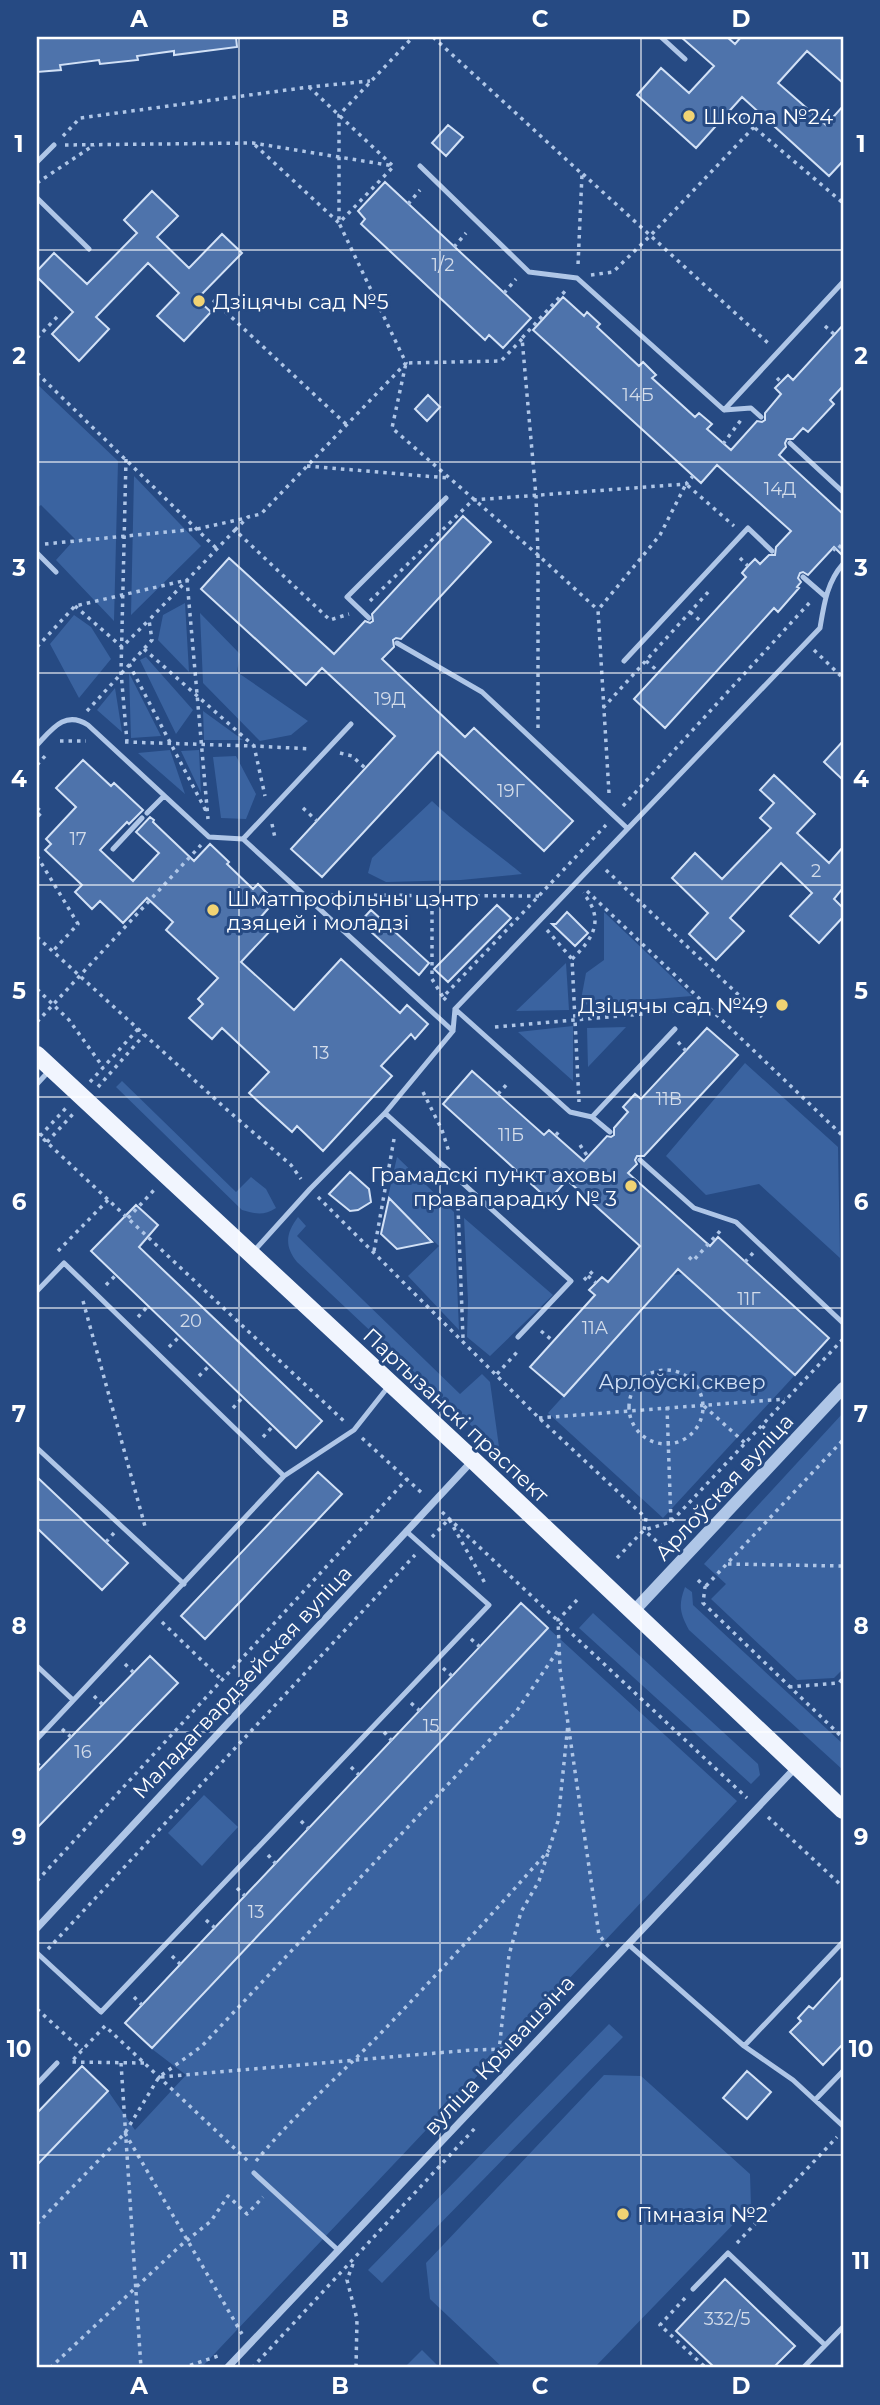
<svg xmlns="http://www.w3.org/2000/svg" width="880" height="2405" viewBox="0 0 880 2405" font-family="Montserrat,sans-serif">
  <rect width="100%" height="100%" fill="#264a83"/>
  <path fill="#3a63a0" d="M37,384L118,461L114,621L56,560L75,539L41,505L37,508Z
    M134,476L201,546L131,615Z
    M185,603L189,672L158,640L163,615Z
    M200,613L240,654L237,672L308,721L291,735L260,741L203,683Z
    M74,615L91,627L111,659L79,698L50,644Z
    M146,657L193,710L176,734L140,660Z
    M129,673L161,736L131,738Z
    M115,688L122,732L97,710Z
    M203,711L243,740H204Z
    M170,750L185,794L138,753Z
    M199,750L201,793L181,751Z
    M236,756L256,794L246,819L221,818L213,757Z
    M432,801C460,828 492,849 522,874L461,880L386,882L368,873L372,858Z
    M604,912L692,996L580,1005L586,973L604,960Z
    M566,963L569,1010L516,1011Z
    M573,1026V1081L518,1032Z
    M626,1027L588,1067L587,1028Z
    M745,1063L838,1147L840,1258L759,1184L706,1195L666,1156Z
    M122,1081L236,1192L251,1177L266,1189L276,1208C264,1216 255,1214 242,1210L116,1087Z
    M397,1157L454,1212L459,1330L408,1276L439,1246L388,1197Z
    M298,1217L306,1226L297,1236L460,1394L482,1374L490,1382L499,1447L495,1448L297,1262C284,1246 286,1233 298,1217Z
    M464,1218L553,1295L490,1356L467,1337L468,1301Z
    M684,1274L795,1375L663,1518L548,1413L673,1275Z
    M843,1413V1669L834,1678L797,1680L711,1599L726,1584L704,1564Z
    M685,1587L692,1592L693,1605L843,1744V1770L689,1630C680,1613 678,1606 685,1587Z
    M593,1613L758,1764L760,1775L751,1784L579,1628Z
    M548,1628L737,1801L201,2368H37V2165L108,2091L135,2130L186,2075L152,2049Z
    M204,1795L238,1827L202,1866L168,1833Z
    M609,2024L623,2037L382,2283L368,2270Z
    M604,2075L641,2076L750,2174L751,2206L594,2368H503L430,2299L426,2263Z
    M422,2350L440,2368H404Z"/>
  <path fill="#4e73ab" stroke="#d2e1f6" stroke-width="2" d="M37,37H236L237,47L174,55V51L137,56L138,60L100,64L99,60L60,65L61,70L37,72Z
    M681,37H727L735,44L741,37H843V83L807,51L778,83L826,125L843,106V161L829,176L742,97L696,148L637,95L661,68L689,93L714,66Z
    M448,125L463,137L446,156L432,143Z
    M385,182L531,318L503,348L489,335L485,340L361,224L365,219L358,211Z
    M152,191L178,216L157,237L189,268L222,234L242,253L197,299L211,312L184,341L157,316L179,293L148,263L96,317L109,329L79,361L52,334L73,312L37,277V271L54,253L87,284L137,233L124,220Z
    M563,297L584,316L587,312L600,324L597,327L639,366L643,362L656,375L652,378L695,417L699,413L712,424L707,429L731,450L757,421L762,422L765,420V413L781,394L775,388L788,375L793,380L843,325V386L830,400L834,404L808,432L803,428L793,439H787L785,443L786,447L779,455L843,514V556L834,547L808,575L803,572L800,573L798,578L801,582L797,587L799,588L778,612L774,608L665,728L634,699L746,577L742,573L748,566L755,559L760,564L769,555H775L776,547L791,531L717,465L701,483L533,330Z
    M428,395L440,407L427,421L415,409Z
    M463,516L491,542L401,639L396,638L393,640L394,647L382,659L465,737L474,728L573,821L544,851L438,752L322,877L291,849L395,736L322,668L306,685L201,589L229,558L334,654L365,621L370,623L373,621L372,614Z
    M843,741V780L824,762Z
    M83,760L111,786L114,783L143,810L129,824L127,822L100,850L133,881L159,853L136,832L150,817L154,820L153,822L194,861L210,844L229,862L227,864L253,889L258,884L275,901L259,919L271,930L241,962L294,1010L341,959L400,1013L407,1005L428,1024L415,1039L411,1034L381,1066L392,1076L323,1151L297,1126L292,1132L249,1093L269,1072L222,1028L212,1039L189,1018L203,1004L198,999L218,978L166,930L173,922L147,898L123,923L100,901L92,909L75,892L82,885L45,850L51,844L46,839L76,807L56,788Z
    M774,775L815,814L797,833L829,863L843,847V888L834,899L843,908V917L819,943L790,916L812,893L781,863L730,918L744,931L716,960L689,934L708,913L672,878L695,853L722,879L771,828L760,818L774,803L760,790Z
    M497,905L511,918L448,982L434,969Z
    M371,910L429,963L419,975L360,922Z
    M567,912L588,933L575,946L552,924H556Z
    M707,1028L738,1055L644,1156H637L635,1160L637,1164L628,1173L710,1246L718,1237L829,1338L795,1375L678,1269L564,1396L530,1367L595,1295L589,1290L602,1277L608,1282L640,1246L567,1180L549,1200L443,1104L472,1071L544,1135L549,1130L584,1161L607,1136L611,1137L614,1135V1128L628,1112L623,1107L635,1094L641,1099Z
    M350,1172L369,1189L371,1202L358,1210L350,1211L329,1194Z
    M389,1198L432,1242L397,1249L381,1234Z
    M136,1205L158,1225L139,1247L322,1421L296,1448L91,1251Z
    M318,1472L342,1494L205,1639L181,1616Z
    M37,1477L128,1563L102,1590L37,1528Z
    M521,1603L548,1628L152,2048L125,2023Z
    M150,1656L178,1683L37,1828V1772Z
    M843,1976V2044L823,2065L790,2032L801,2021L798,2018L809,2006L813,2009Z
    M82,2066L108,2091L37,2165V2113Z
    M747,2071L771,2092L747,2119L723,2098Z
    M725,2279L795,2346L773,2368H715L676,2331Z"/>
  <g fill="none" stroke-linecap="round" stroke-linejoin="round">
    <path stroke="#afc6e7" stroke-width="3.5" stroke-dasharray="3.5 5" stroke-linecap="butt" d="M433,37L582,174L578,265
      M309,87L392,165
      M742,117L843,203
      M63,136L80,118L309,87L370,81
      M65,145L253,143L394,166
      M255,145L339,223L394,166
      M583,174L768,343
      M37,183L94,145
      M408,204L420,190
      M454,247L466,233
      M591,275L613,272L650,236L754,127
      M504,293L516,279
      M213,300L347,425
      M825,326L835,335
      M37,338L57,317
      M522,339L501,361L406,363L392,428L538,555L598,610
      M37,373L217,549
      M777,378L781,382
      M723,444L741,420
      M126,459L121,672L127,742
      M307,466L448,478
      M235,530L248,517L261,514L406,363L339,223V115L413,37
      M45,544L197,529L246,518
      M833,548L836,551L843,543
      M740,558L748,566
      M370,601L473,500L686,484L693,476
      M75,606L122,647L149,620
      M690,612L703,623
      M37,647L75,606L187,580L208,819
      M144,649L254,746L311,749
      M814,650L843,678
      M646,661L659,672
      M129,664L206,811
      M603,708L710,590
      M87,711L152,640L149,620L235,530L330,620L349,614
      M538,728V555L536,496L522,338L568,288
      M60,741H86
      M125,742L254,746L265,796
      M340,753L352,756L365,768
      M37,765L46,755
      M609,793L598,610L660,535L686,484L734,526
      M623,806L812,600
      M37,808L42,812L37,817
      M303,808L317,821
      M272,824L275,838
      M37,856L78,924L52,952
      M606,870L762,1017
      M587,891L843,1136
      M432,894V979L443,997
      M323,895L541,896
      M547,930L572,959L579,1102
      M37,937L225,1108L291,1165L301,1179
      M572,959C594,938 605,919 583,893
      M37,989L69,1020L103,1067
      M446,1000L443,997L606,825
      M37,1022L201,845
      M495,1027L709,1008
      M678,1042L686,1051
      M90,1082L138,1029
      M98,1087L144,1035
      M423,1092L442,1130L449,1152
      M498,1094L508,1083
      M37,1133L346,1423
      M556,1135L561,1129
      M40,1136L66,1108
      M47,1142L74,1113
      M580,1145L588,1157
      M318,1197L539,1418L646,1518L644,1530L664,1548
      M458,1207L463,1338
      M128,1218L155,1189
      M58,1251L108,1200
      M374,1251L394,1139
      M689,1257L693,1261L721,1230
      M745,1262L753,1253
      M588,1276L596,1283
      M584,1280L596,1268
      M106,1285L116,1275
      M83,1301L146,1530
      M138,1317L148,1306
      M541,1331L553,1341
      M169,1347L180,1336
      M629 1407a37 37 0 1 1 74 0a37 37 0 1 1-74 0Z
      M497,1374L519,1350
      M199,1376L210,1365
      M704,1406L745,1443
      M667,1407L671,1522
      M233,1408L243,1397
      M539,1418L785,1399
      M762,1426L776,1438
      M263,1437L273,1426
      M362,1438L423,1494
      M442,1512L747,1798
      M432,1537L449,1519L486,1585
      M106,1542L114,1533
      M617,1558L644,1530L671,1522L843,1339
      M728,1564L843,1566
      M698,1580L705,1587L703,1603L843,1738
      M706,1586L843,1440
      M577,1600L558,1620L560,1669L599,1935L609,1947
      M162,1622L221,1679
      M471,1639L480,1647
      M125,1664L133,1672
      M443,1668L452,1676
      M789,1687L839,1683L843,1678
      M94,1696L102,1704
      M411,1703L420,1711
      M62,1729L71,1737
      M384,1732L392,1741
      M37,1763L41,1767
      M351,1767L359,1775
      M768,1817L843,1887
      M301,1821L309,1829
      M268,1855L276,1864
      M37,1881L407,1479
      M237,1888L245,1896
      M206,1920L215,1928
      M48,1949L415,1555
      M172,1956L181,1965
      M134,1997L142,2005
      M37,2009L82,2050
      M498,2061L509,1955L521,1912L539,1881L558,1821L568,1724
      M121,2063L141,2368
      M144,2063L71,2062L105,2026L249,2162
      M161,2077L471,2050L509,2049
      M125,2133L242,2334
      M256,2161C294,2115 338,2077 379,2035C437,1975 493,1913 549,1850
      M37,2224L125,2133L159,2077L202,2046L516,1712L559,1649
      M737,2243L837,2137
      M353,2264L347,2280L357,2319L356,2368
      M685,2298L660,2325L706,2368
      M50,2368L180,2246L211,2221L228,2196L247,2214L263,2197
      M182,2368L218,2356
      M252,2368L476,2127"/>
    <path stroke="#afc6e7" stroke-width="5" d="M661,37L685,59
      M37,162L54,145
      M420,166L529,272L577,278L724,410L751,408L761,417
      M37,198L89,249
      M724,410L843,282
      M790,443L843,492
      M37,553L56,572
      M803,577L826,597
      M369,618L347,597L446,498
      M397,643L482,692L627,828
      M624,661L748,528L772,551
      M351,724L243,839L453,1031
      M37,745C52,729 65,710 88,725L209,837L243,839
      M147,813L164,796
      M113,849L142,818
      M455,1009L570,1112L592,1117L610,1132
      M37,1084L49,1071
      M385,1113L571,1281L518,1337
      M592,1117L675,1029
      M640,1160L694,1208L736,1222L843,1323
      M253,1252L310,1189L385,1113L453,1031L455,1009L820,628C824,604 827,582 843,564
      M37,1291L64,1263L284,1476
      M37,1448L184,1584
      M37,1666L73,1700
      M37,1739L284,1476L354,1430L388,1387
      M628,1944L744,2046L793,2080L843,2126
      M37,1953L101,2012L489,1605L406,1531
      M744,2046L843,1942
      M37,2084L57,2063
      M815,2100L843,2071
      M254,2173L338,2250
      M693,2289L728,2253L825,2345
      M803,2368L843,2327"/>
    <path stroke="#afc6e7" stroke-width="7" d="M37,1928L473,1460
      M227,2368L797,1766"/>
    <path stroke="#afc6e7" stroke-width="12" d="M633,1612L843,1388"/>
    <path stroke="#f1f5fe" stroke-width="18" d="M37,1055L473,1460L843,1810"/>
  </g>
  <path fill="none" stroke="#fff" stroke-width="2" stroke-opacity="0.55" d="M239,37V2368M440,37V2368M641,37V2368M37,250H843M37,462H843M37,673H843M37,885H843M37,1097H843M37,1308H843M37,1520H843M37,1732H843M37,1943H843M37,2155H843"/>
  <g fill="#f1d373" stroke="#264a83" stroke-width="2.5">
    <circle cx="689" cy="116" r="7"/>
    <circle cx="199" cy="301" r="7"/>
    <circle cx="213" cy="910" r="7"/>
    <circle cx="782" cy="1005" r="7"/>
    <circle cx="631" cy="1186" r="7"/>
    <circle cx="623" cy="2214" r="7"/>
  </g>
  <g text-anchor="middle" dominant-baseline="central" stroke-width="6" stroke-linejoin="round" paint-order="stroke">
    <g font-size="18" fill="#d3dcea">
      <text x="443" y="265">1/2</text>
      <text x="638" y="395">14Б</text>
      <text x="780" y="489">14Д</text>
      <text x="390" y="699">19Д</text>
      <text x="511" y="791">19Г</text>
      <text x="78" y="839">17</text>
      <text x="816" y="871">2</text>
      <text x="321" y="1053">13</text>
      <text x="669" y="1099">11В</text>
      <text x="511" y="1135">11Б</text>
      <text x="749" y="1299">11Г</text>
      <text x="191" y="1321">20</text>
      <text x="595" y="1328">11А</text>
      <text x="431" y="1726">15</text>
      <text x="83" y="1752">16</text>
      <text x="256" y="1912">13</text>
      <text x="727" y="2319">332/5</text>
    </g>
    <g font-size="21" fill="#fff" stroke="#264a83" text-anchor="start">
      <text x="703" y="116">Школа №24</text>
      <text x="213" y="301">Дзіцячы сад №5</text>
      <text x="227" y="898">Шматпрофільны цэнтр<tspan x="227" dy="24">дзяцей і моладзі</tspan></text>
      <text x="768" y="1005" text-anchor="end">Дзіцячы сад №49</text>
      <text x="617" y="1174" text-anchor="end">Грамадскі пункт аховы<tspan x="617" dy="24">правапарадку № 3</tspan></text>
      <text x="637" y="2214">Гімназія №2</text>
    </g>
    <g font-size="21" fill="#d2e1f6" stroke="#264a83">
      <text x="682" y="1381">Арлоўскі сквер</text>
    </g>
    <g font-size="21" fill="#fff" stroke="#264a83">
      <text transform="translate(456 1415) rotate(43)">Партызанскі праспект</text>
      <text transform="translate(724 1487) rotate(-47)">Арлоўская вуліца</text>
      <text transform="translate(242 1682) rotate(-47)">Маладагвардзейская вуліца</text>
      <text transform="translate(499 2055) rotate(-47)">вуліца Крывашэіна</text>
    </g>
  </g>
  <rect width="880" height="2405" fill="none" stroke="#264a83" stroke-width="77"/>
  <rect x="38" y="38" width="804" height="2328" fill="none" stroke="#fff" stroke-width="2.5"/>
  <g font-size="23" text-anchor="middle" font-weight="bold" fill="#fff">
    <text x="139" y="27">A</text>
    <text x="340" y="27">B</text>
    <text x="540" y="27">C</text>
    <text x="741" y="27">D</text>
    <text x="19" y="152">1</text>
    <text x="861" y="152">1</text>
    <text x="19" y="364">2</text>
    <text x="861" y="364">2</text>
    <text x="19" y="576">3</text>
    <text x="861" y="576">3</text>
    <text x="19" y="787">4</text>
    <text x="861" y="787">4</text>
    <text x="19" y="999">5</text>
    <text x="861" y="999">5</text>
    <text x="19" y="1210">6</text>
    <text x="861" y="1210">6</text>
    <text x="19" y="1422">7</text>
    <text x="861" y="1422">7</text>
    <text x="19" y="1634">8</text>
    <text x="861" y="1634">8</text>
    <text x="19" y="1845">9</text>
    <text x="861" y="1845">9</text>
    <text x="19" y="2057">10</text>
    <text x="861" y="2057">10</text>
    <text x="19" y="2269">11</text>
    <text x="861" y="2269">11</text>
    <text x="139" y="2394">A</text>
    <text x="340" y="2394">B</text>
    <text x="540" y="2394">C</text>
    <text x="741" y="2394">D</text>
  </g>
</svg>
